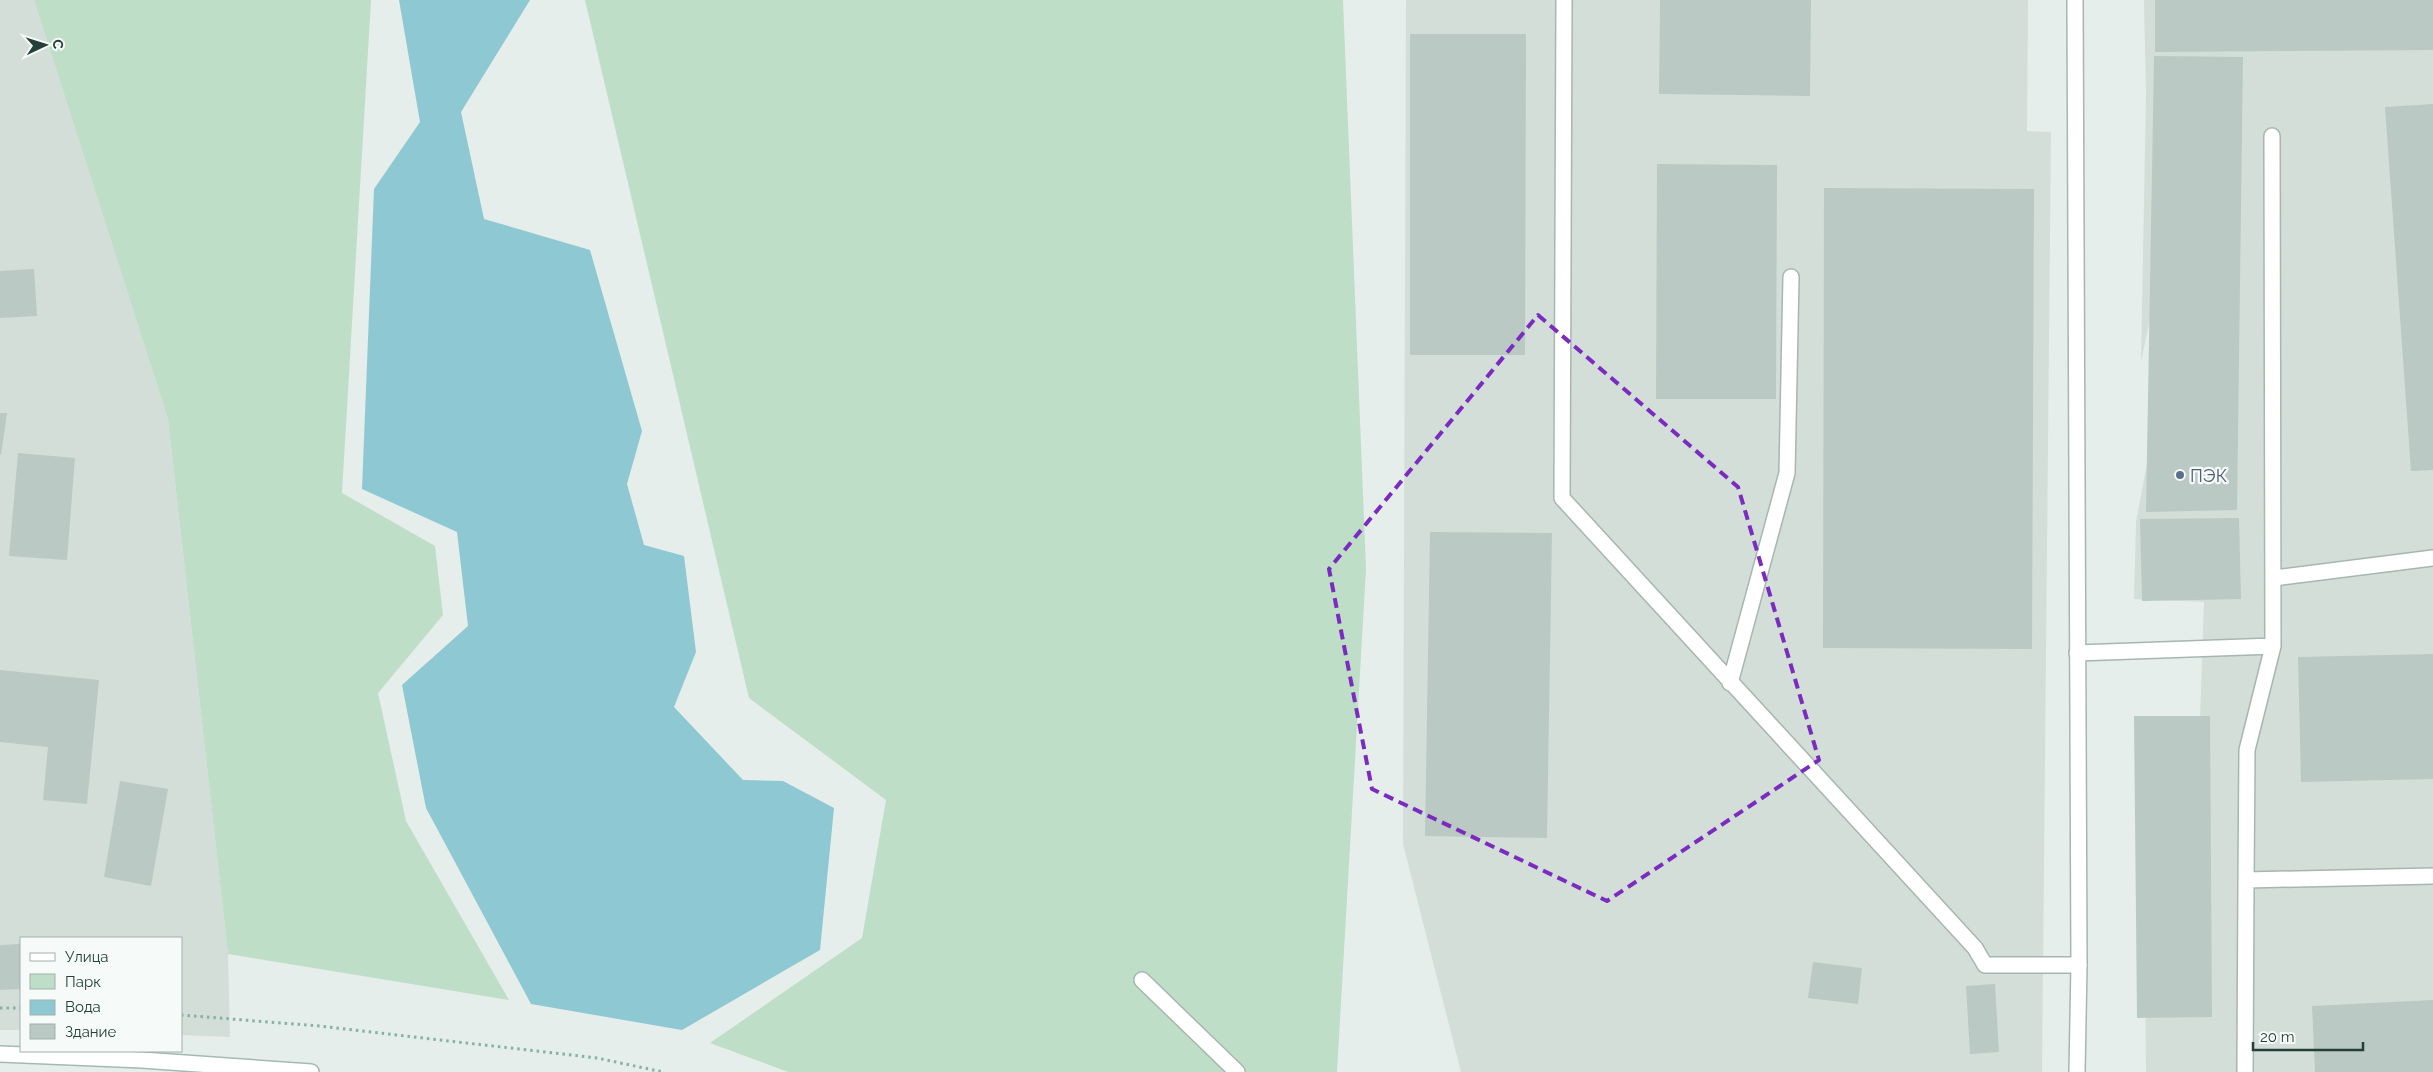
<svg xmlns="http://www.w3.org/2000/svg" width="2433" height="1072" viewBox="0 0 2433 1072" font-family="Raleway,sans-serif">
  <rect width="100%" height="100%" fill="#e5eeea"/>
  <path fill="#d3ded9" d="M0,0H34L168,419L228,954L230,1037L181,1035V938H21V1030H0Z
    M1406,0H2028L2027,131L2051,132L2042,1072H1461L1403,844Z
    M2144,0H2433V1072H2146L2143,719H2200L2204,602L2134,599L2136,522L2148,458L2150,319L2141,362L2146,95Z"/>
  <path fill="#bfdec7" d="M34,0H371L342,493L435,546L443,615L378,693L406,821L509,1000L228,954L168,419Z
    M585,0H1343L1366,569L1337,1072H788L710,1043L862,938L886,800L749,698Z"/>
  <path fill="#8ec8d2" d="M399,0H530L461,112L484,219L590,250L642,431L627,484L644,545L684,556L696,652L674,707L743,780L783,781L834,808L820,950L682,1030L531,1004L426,808L402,685L468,626L457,532L362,489L374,189L420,122Z"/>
  <path fill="#bac9c3" d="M1660,0H1811L1810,96L1659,94Z
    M2155,0H2433V50L2155,52Z
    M1410,34H1526L1525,355H1410Z
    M2154,56L2243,57L2237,510L2146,512Z
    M2433,104V470L2411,471L2385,107Z
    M1657,164L1777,165L1776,399H1656Z
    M1824,188L2034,189L2032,649L1823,648Z
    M34,269L37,316L0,318V271Z
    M0,413H7L1,455L0,454Z
    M18,453L75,458L67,560L9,556Z
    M2239,518L2241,599L2142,601L2140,519Z
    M1430,532L1552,533L1547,838L1425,836Z
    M2433,654V779L2301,782L2298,657Z
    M0,670L99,680L87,804L43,800L48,747L0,742Z
    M2134,716H2210L2212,1017L2137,1018Z
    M120,781L168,789L151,886L104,877Z
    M21,944V989L0,990V945Z
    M1813,962L1862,968L1858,1004L1808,998Z
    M1995,984L1999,1052L1970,1054L1966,986Z
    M2433,1000V1072H2315L2312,1006Z"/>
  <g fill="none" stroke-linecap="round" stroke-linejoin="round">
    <g stroke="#a7b6b1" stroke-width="18">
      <path id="service" d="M1564,0L1562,498L1975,948L1985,965H2079
        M2274,578L2433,558
        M2273,646L2247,750L2246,880L2433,876
        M2077,653L2273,646L2272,136
        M1730,683L1787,473L1791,277
        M1142,980L1237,1072
        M2245,1072L2246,880"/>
    </g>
    <g stroke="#a7b6b1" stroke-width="18">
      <path id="minor" d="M2075,0L2079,965L2077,1072"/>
    </g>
    <g stroke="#a3bab2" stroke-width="18">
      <path id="secondary" d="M0,1054L142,1060L311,1072"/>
    </g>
    <path stroke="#86b1a3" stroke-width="3" stroke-dasharray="2.5 4" stroke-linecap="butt" d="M0,1008H21
      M181,1015L319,1026L597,1058L663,1072"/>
    <use href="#service" stroke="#fff" stroke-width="15"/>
    <use href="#minor" stroke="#fff" stroke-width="15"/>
    <use href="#secondary" stroke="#fff" stroke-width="15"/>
  </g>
  <path fill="none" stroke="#7b2cbf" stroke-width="4" stroke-dasharray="10 6" stroke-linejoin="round" d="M1538,315L1738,487L1819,760L1607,901L1372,789L1329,569Z"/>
  <circle fill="#5c6f8a" stroke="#f6faf8" stroke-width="2" cx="2180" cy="475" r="5"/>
  <g text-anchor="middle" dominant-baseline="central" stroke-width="4.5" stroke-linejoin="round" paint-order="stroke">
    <g font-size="18" fill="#4e5e75" stroke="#f6faf8" text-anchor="start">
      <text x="2190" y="475">ПЭК</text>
    </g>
  </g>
  <rect x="20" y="937" width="162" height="115" fill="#f6faf8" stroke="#a2b0ab"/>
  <rect x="30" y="953" width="25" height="8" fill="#ffffff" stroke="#a2b0ab"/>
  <text x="65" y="962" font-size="15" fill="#244038">Улица</text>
  <rect x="30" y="974" width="25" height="15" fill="#bfdec7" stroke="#a2b0ab"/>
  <text x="65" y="987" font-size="15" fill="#244038">Парк</text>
  <rect x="30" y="1000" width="25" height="15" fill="#8ec8d2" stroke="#a2b0ab"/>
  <text x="65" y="1012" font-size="15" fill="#244038">Вода</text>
  <rect x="30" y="1024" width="25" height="15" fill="#bac9c3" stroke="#a2b0ab"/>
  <text x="65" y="1037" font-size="15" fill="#244038">Здание</text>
  <g transform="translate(45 45) rotate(86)" stroke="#f6faf8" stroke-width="4" paint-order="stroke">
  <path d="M0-4L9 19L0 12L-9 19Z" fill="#244038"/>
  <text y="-8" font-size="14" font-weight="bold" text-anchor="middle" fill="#244038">С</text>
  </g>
  <path d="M2253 1042v8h110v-8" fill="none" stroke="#244038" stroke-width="2.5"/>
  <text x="2260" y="1042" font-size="15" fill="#244038" stroke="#f6faf8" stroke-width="4" paint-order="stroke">20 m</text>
</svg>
